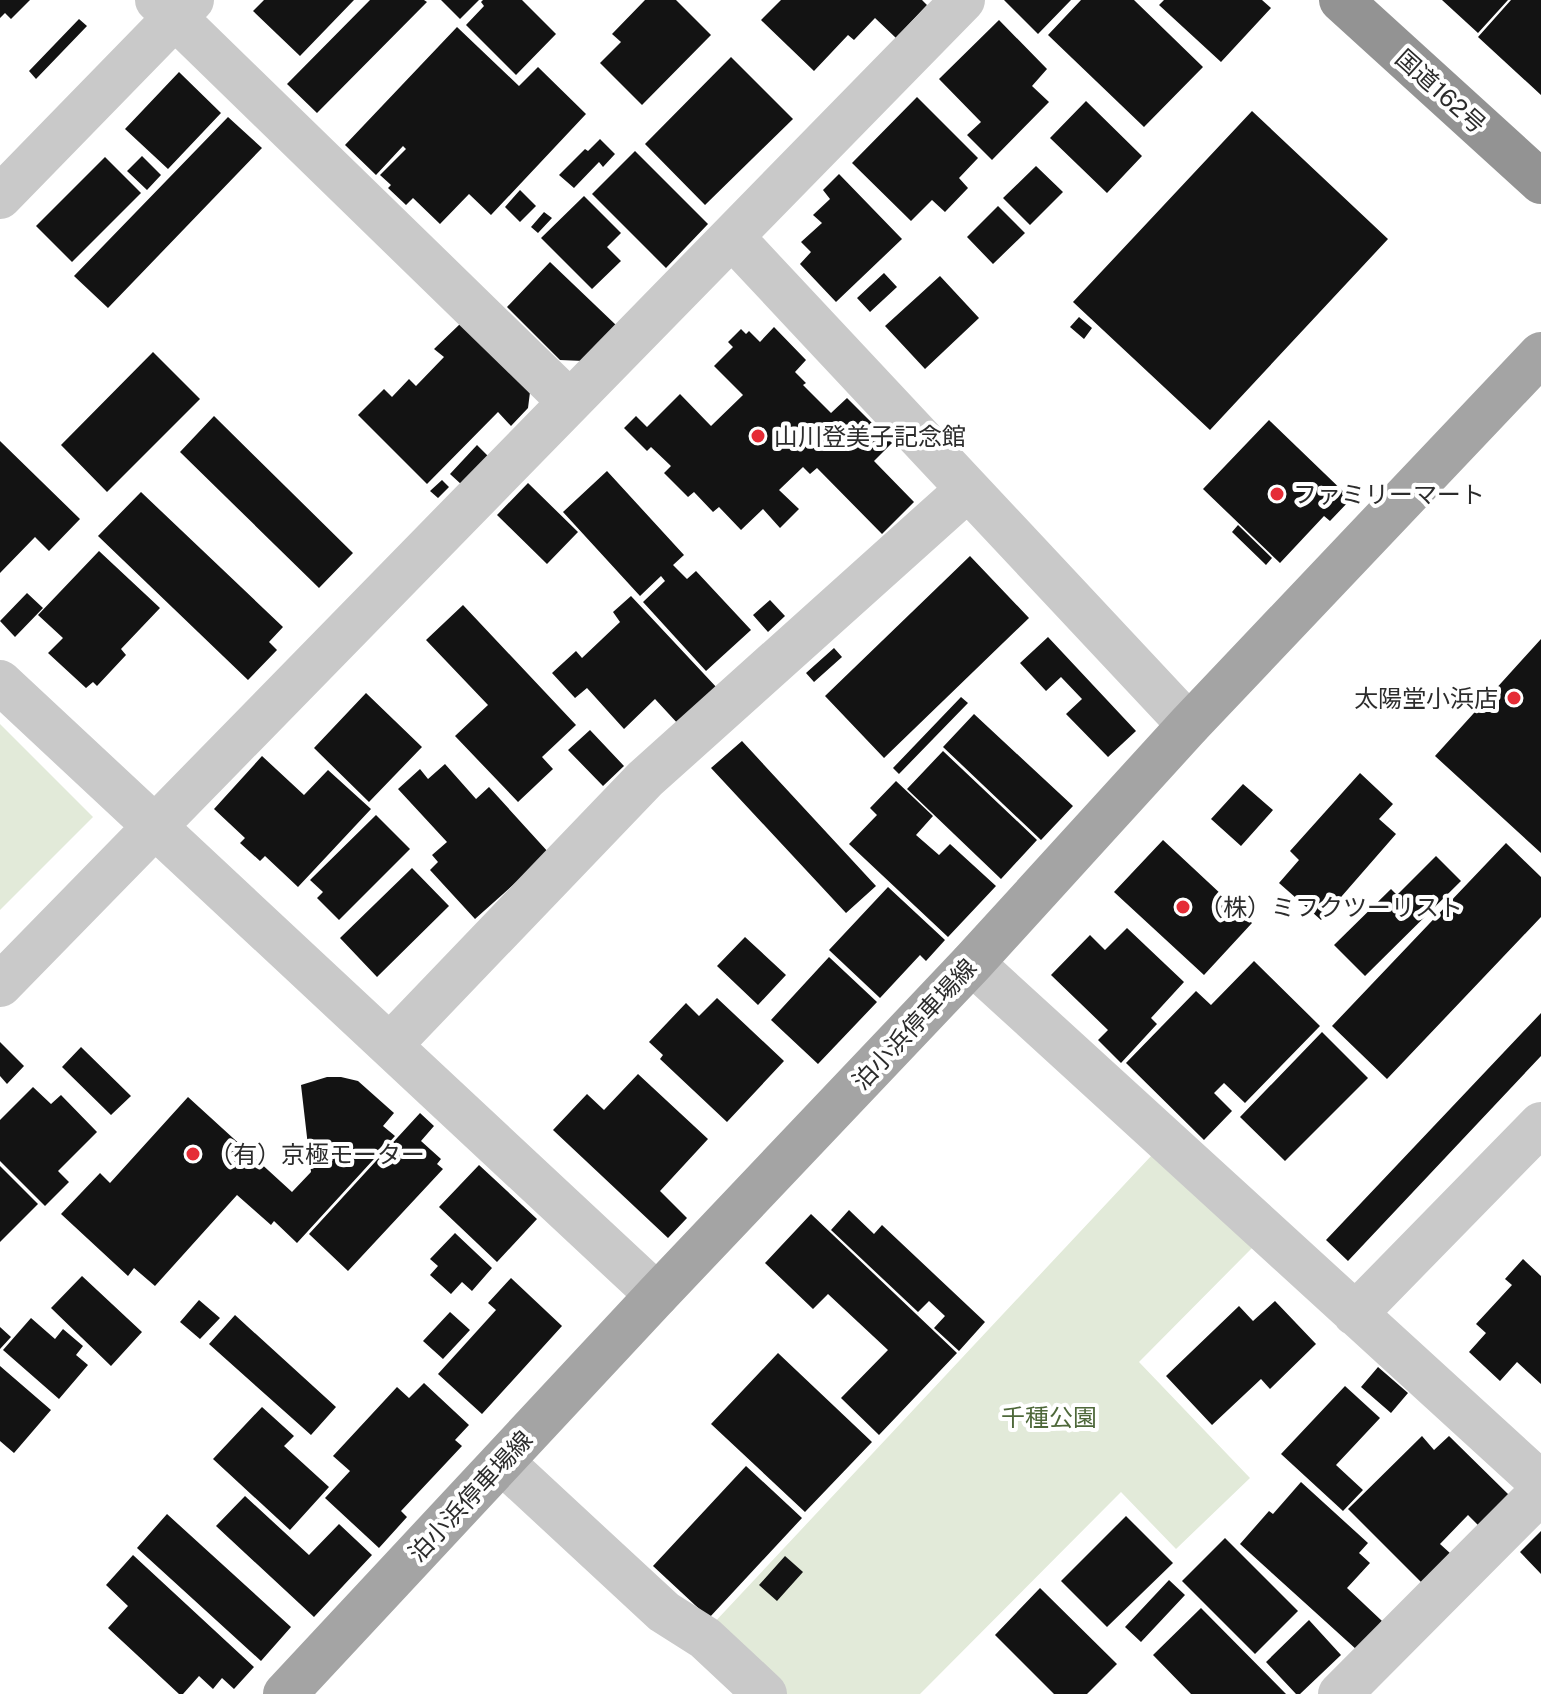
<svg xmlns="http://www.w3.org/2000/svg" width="1541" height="1694" viewBox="0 0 1541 1694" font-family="'Public Sans','Noto Sans JP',sans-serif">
  <rect width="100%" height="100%" fill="#fff"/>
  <path fill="#e2ead9" d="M0,724L93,817L0,910Z
    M1152,1155L1253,1247L1139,1362L1250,1478L1176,1549L1121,1492L920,1694H783L711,1626Z"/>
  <path fill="#131313" d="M0,0H30L11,19L5,13L0,18Z
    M264,0H354L300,56L253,11Z
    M370,0H424L427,2L317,113L287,84Z
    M441,0H479L460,19Z
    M483,0H522L556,34L516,75L466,25L484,6L481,2Z
    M645,0H676L711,35L642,105L600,63L621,42L612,34Z
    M781,0H922L927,5L896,38L875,18L854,40L848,35L814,71L761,20Z
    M1004,0H1071L1038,34Z
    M1081,0H1134L1203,67L1144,127L1048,35Z
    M1164,0H1262L1271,8L1221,62L1159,5Z
    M1442,0H1508L1478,33Z
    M1511,0H1541V95L1478,37Z
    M79,19L87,26L36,79L29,71Z
    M999,20L1047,69L1032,86L1049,102L992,160L967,135L981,122L939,79Z
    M457,27L519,86L538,67L586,114L491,215L469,194L440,224L413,198L406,205L388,188L391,185L380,175L406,149L403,146L376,175L345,145Z
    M731,57L793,119L705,205L645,144Z
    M179,72L221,113L168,169L125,129Z
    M917,97L978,158L959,178L968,188L945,212L932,200L911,221L852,163Z
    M1086,101L1142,156L1107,193L1050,138Z
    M1252,111L1388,239L1210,430L1073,302Z
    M228,117L262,148L108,308L74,276Z
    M600,139L615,154L603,167L599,162L574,188L559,175L585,149L588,151Z
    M635,151L708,224L666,268L592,194Z
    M142,156L161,175L147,190L127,171Z
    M105,157L141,193L72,262L36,226Z
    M1036,166L1063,192L1030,225L1003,198Z
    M839,174L902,239L836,302L800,264L811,252L801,242L822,223L813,215L830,199L823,190Z
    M520,190L536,206L520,222L505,207Z
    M584,196L621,233L607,247L621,261L592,289L541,238Z
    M998,206L1025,233L993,264L967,237Z
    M544,212L552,218L538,233L531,227Z
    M550,262L617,326L584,361L560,360L507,307Z
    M884,273L897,287L870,312L857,298Z
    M940,276L979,318L925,369L885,326Z
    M1079,317L1092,328L1084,339L1070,327Z
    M460,324L530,392L528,408L511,426L498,412L427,484L358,415L384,389L392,397L409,379L416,386L444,357L434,349Z
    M774,327L806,360L795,372L806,383L803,385L831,413L847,398L892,443L874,461L914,502L882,534L817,468L810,474L803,467L779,490L799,509L780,528L763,509L741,530L719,507L713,512L694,492L688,497L664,473L671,466L651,447L647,451L624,428L636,416L647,427L680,394L711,426L743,395L714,366L733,347L728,342L741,329L746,334L749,331L760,342Z
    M153,352L200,399L107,492L61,445Z
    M214,416L353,553L319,588L180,452Z
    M1269,420L1351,499L1330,521L1324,516L1280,563L1203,489Z
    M0,441L80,519L49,551L35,537L0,573Z
    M477,445L489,457L462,485L450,474Z
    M607,471L684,555L673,565L687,579L696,571L751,630L706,671L643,602L665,581L661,576L640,596L563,512Z
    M442,480L449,487L438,498L430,491Z
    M528,483L578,532L547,564L497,515Z
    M141,492L283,627L269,642L277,650L248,680L98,536Z
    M1238,525L1272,558L1266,565L1232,532Z
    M99,551L160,608L121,649L126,655L97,686L93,682L86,688L48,653L63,638L38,615Z
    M970,556L1029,618L884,758L825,696Z
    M27,593L43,608L15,637L0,621Z
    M631,596L718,689L680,726L655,699L624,729L587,688L575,698L552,673L576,651L582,658L620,622L613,612Z
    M770,600L785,616L768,632L753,615Z
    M463,605L576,725L542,757L553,769L518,802L455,736L488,705L426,640Z
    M1048,637L1136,731L1108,757L1066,714L1082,699L1061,677L1046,691L1020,663Z
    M1541,639V853L1435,756Z
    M834,648L842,657L814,682L806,673Z
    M366,693L422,747L369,802L314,748Z
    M961,697L968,703L899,774L893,768Z
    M974,714L1073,806L1041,840L943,747Z
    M590,730L624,766L603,786L568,750Z
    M742,741L876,886L846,913L711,768Z
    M943,751L1037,840L1001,879L907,789Z
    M262,756L304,795L328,770L371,809L298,887L265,856L260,861L240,843L245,838L214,809Z
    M445,764L476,799L489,787L549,853L475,919L430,870L438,862L432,855L447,842L398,789L420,769L428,779Z
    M1360,773L1393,804L1379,819L1396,834L1321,920L1279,883L1299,860L1290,851Z
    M896,781L933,816L916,835L939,855L950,844L996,886L948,937L849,844L877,815L870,808Z
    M1243,784L1273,810L1241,846L1211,819Z
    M376,815L410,849L339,920L317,898L323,892L310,880Z
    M1163,840L1252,923L1204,975L1114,892Z
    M1506,843L1541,877V917L1387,1079L1332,1026Z
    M1436,856L1461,881L1365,976L1334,945L1391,889L1397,895Z
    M412,868L449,906L377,977L340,938Z
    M888,887L945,940L926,961L920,955L880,998L829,950Z
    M1127,928L1184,982L1151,1018L1157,1024L1121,1063L1098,1040L1108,1030L1051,975L1090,935L1105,950Z
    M745,937L786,975L758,1005L717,966Z
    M829,957L877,1002L818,1064L771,1020Z
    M1254,961L1320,1026L1245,1103L1224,1083L1214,1093L1232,1111L1204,1140L1126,1063L1196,991L1211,1005Z
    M717,998L784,1061L727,1122L660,1059L663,1055L649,1042L686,1003L699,1016Z
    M1541,1013V1056L1348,1261L1326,1240Z
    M1322,1032L1368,1078L1285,1161L1240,1117Z
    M0,1042L24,1066L7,1084L0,1076Z
    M81,1047L131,1096L111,1115L62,1067Z
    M638,1074L708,1139L660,1191L687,1218L668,1238L553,1130L587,1094L604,1110Z
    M327,1077H341L358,1081L394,1113L383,1126L395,1136L297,1243L274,1221L271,1225L237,1195L155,1286L134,1268L128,1276L61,1214L100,1173L110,1183L188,1097L292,1192L311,1172L301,1085Z
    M33,1087L51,1104L61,1095L97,1132L58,1171L69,1182L45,1206L0,1161V1120Z
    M420,1113L434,1126L421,1141L441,1159L437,1164L443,1169L348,1271L309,1234Z
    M479,1165L537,1219L497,1262L439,1207Z
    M0,1166L38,1204L0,1242Z
    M849,1210L874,1234L882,1225L985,1322L959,1351L934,1328L945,1316L929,1301L918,1312L831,1230Z
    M811,1214L957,1353L879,1435L841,1398L888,1350L828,1294L813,1309L765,1263Z
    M455,1233L492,1268L472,1291L462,1282L451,1294L430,1275L438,1266L430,1259Z
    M1523,1259L1541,1276V1384L1517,1362L1500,1381L1469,1352L1486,1333L1476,1324L1512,1285L1505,1279Z
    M82,1276L142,1332L111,1366L51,1308Z
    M511,1278L562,1326L482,1414L438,1374L496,1310L488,1303Z
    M199,1300L220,1318L200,1339L180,1322Z
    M1275,1301L1316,1344L1270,1389L1261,1379L1212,1425L1166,1376L1239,1306L1253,1321Z
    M450,1312L470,1330L443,1359L423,1341Z
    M235,1315L336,1407L311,1435L209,1344Z
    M31,1318L55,1339L63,1329L83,1346L76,1355L88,1365L59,1399L3,1350Z
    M0,1327L11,1337L0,1349Z
    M778,1353L872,1442L805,1512L711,1424Z
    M0,1366L51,1410L14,1453L0,1441Z
    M1378,1367L1408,1393L1391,1413L1361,1387Z
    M424,1383L469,1425L455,1440L462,1446L401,1511L407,1517L379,1548L325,1498L350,1471L333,1456L397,1387L409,1398Z
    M1345,1386L1380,1418L1336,1465L1363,1490L1343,1511L1281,1454Z
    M262,1407L294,1436L284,1446L329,1487L290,1530L213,1459Z
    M1422,1436L1434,1450L1449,1436L1509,1495L1478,1525L1468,1515L1440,1544L1451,1554L1422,1583L1348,1509Z
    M746,1466L802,1518L709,1618L653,1566Z
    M1301,1482L1368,1543L1359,1553L1370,1563L1347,1588L1382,1621L1357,1650L1240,1544L1269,1511L1273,1514Z
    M245,1496L309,1555L339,1524L372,1555L314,1617L216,1526Z
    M167,1514L291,1627L261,1661L137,1548Z
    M1126,1516L1173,1563L1107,1627L1061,1581Z
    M1541,1531V1574L1520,1552Z
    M1225,1538L1298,1611L1255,1654L1182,1581Z
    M133,1555L254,1667L234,1689L222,1678L213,1689L199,1676L183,1694H179L108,1628L128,1606L106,1585Z
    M785,1556L803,1572L777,1601L759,1585Z
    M1169,1580L1185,1595L1141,1642L1125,1627Z
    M1040,1588L1117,1664L1087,1694H1054L995,1635Z
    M1201,1608L1286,1694H1191L1153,1655Z
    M1309,1620L1341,1655L1300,1694H1296L1266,1662Z"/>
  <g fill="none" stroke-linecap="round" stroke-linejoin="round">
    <path stroke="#c9c9c9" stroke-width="44" d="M157,0L569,401
      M0,197L192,0
      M732,237L1189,725
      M0,682L657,1295
      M972,963L1541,1483
      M0,985L963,0
      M390,1045L645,779L968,489
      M1355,1314L1541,1124
      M502,1462L664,1612L705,1638L765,1694
      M1340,1694L1541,1492"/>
    <path stroke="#a4a4a4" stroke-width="44" d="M285,1694L657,1295L972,963L1189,725L1541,354"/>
    <path stroke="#939393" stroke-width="44" d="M1341,0L1541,182"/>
  </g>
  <g fill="#e52c36" stroke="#fff" stroke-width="3">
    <circle cx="758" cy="436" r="8"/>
    <circle cx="1277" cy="494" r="8"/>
    <circle cx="1514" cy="698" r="8"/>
    <circle cx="1183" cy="907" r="8"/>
    <circle cx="193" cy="1154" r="8"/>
  </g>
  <g text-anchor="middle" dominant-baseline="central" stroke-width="8" stroke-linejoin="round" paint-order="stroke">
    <g font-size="24" fill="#2c2c2c" stroke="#fff">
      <text transform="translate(1441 91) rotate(42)">国道162号</text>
      <text transform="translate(914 1024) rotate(-47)">泊小浜停車場線</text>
      <text transform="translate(470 1496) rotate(-47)">泊小浜停車場線</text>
    </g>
    <g font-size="24" fill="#2c2c2c" stroke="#fff" text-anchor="start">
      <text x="774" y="436">山川登美子記念館</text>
      <text x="1293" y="494">ファミリーマート</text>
      <text x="1498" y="698" text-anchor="end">太陽堂小浜店</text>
      <text x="1199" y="907">（株）ミフクツーリスト</text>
      <text x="209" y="1154">（有）京極モーター</text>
    </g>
    <g font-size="24" fill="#4e683a" stroke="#fff">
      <text x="1049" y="1417">千種公園</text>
    </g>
  </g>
</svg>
